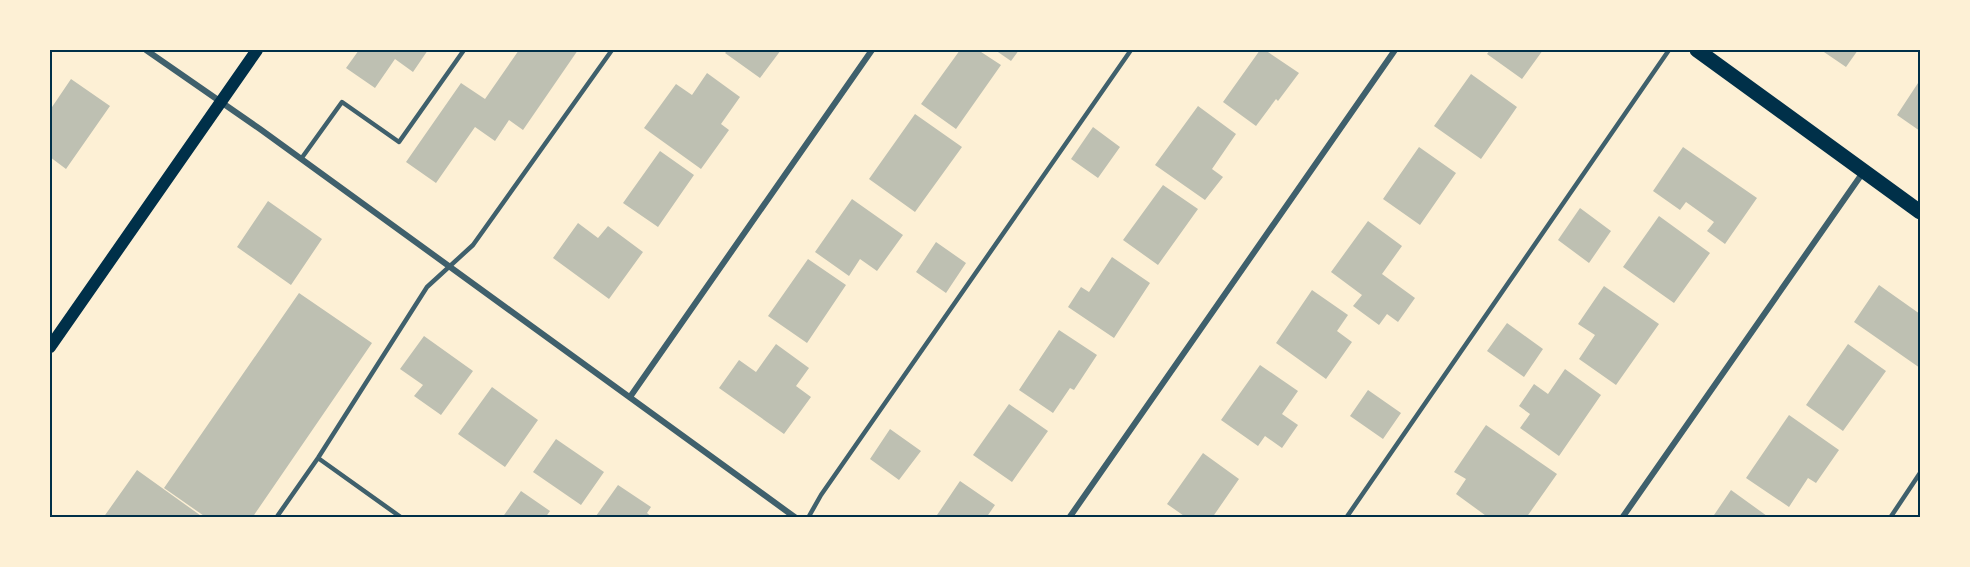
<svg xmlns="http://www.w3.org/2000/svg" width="1970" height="567" viewBox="0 0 1970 567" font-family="'Roboto Condensed',sans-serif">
  <rect width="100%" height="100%" fill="#fdf0d5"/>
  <path fill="#bec0b2" d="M359,50H428L413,72L395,59L375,88L346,68Z
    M519,50H578L523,130L509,120L495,141L475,127L436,183L406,162L461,83L485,99Z
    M728,50H781L760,78L725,53Z
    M960,50H978L1001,65L956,129L921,104Z
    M995,50H1019L1011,61Z
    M1260,50H1265L1299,73L1278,101L1276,99L1256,126L1223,102Z
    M1490,50H1543L1522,79L1487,54Z
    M1821,50H1858L1846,67Z
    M707,73L740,97L721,124L729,130L701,169L644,128L676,84L692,95Z
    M1471,74L1517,107L1481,159L1434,126Z
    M71,79L110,106L66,169L50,157V110Z
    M1920,80V131L1897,115Z
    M1198,106L1236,134L1212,169L1223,177L1205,200L1155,165Z
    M915,114L962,147L915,212L869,179Z
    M1093,127L1120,147L1098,178L1071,159Z
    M1419,147L1456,173L1420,225L1383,199Z
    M1683,147L1757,198L1725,244L1707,231L1714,222L1686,202L1680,210L1653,191Z
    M660,151L694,175L658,227L623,203Z
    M1163,185L1198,209L1158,265L1123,240Z
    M852,199L903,235L877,271L860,259L849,276L815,252Z
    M268,201L322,239L291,285L237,247Z
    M1580,208L1611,231L1589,263L1558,240Z
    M1659,216L1710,253L1674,303L1623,267Z
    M1368,221L1402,246L1382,274L1415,298L1398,322L1387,314L1379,325L1353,306L1362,295L1331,272Z
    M578,223L598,238L608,226L643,252L609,299L553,258Z
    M936,242L966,263L946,293L916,272Z
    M1112,257L1150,283L1114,338L1068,307L1081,287L1089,292Z
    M808,259L846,285L807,343L768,316Z
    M1879,285L1920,314V368L1854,322Z
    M1604,286L1659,324L1616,385L1579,359L1595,335L1578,324Z
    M1312,290L1348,315L1337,331L1352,342L1326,379L1276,343Z
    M299,293L372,343L252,518H207L164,488Z
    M1507,323L1543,349L1524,377L1487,351Z
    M1059,330L1097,355L1074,390L1070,388L1053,413L1019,390Z
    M424,336L473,371L441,415L414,396L423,385L400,369Z
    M776,344L809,368L796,386L811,397L784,434L719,388L739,360L756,372Z
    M1848,344L1886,371L1843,431L1806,405Z
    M1260,365L1298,391L1282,414L1298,425L1282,448L1265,436L1258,446L1221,420Z
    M1565,369L1601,395L1559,456L1520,428L1530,414L1519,406L1534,384L1548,394Z
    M492,387L538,420L505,467L458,434Z
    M1368,390L1401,413L1383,439L1350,416Z
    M1009,404L1048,431L1012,482L973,455Z
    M1789,415L1839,450L1816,483L1808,478L1789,507L1746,478Z
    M1486,425L1557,474L1526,518H1489L1456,494L1466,479L1454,472Z
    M890,429L921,451L899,480L870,459Z
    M556,439L604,472L581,505L533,472Z
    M1203,453L1239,479L1212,518H1187L1167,504Z
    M137,470L204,518H103Z
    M960,481L995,505L986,518H935Z
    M618,485L651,507L647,513L653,518L596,516Z
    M1731,490L1767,516L1766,518H1712Z
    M521,491L550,511L545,518H502Z"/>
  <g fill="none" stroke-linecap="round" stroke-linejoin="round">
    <path stroke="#3f606c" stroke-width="4.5" d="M301,159L342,102L399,142L464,50
      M318,458L402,518
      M276,518L318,458L427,287L473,245L612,50
      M808,518L821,495L1131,50
      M1346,518L1669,50
      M1890,518L1920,473"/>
    <path stroke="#3f606c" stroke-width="6" d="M146,50L260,129L796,518
      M630,397L872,50
      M1069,518L1395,50
      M1622,518L1864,171"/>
    <path stroke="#003049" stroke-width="12" d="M50,347L257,50"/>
    <path stroke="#003049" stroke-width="15" d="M1697,50L1920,212"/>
  </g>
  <rect width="1970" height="567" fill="none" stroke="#fdf0d5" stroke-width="102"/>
  <rect x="51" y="51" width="1868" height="465" fill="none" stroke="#003049" stroke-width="2"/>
</svg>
